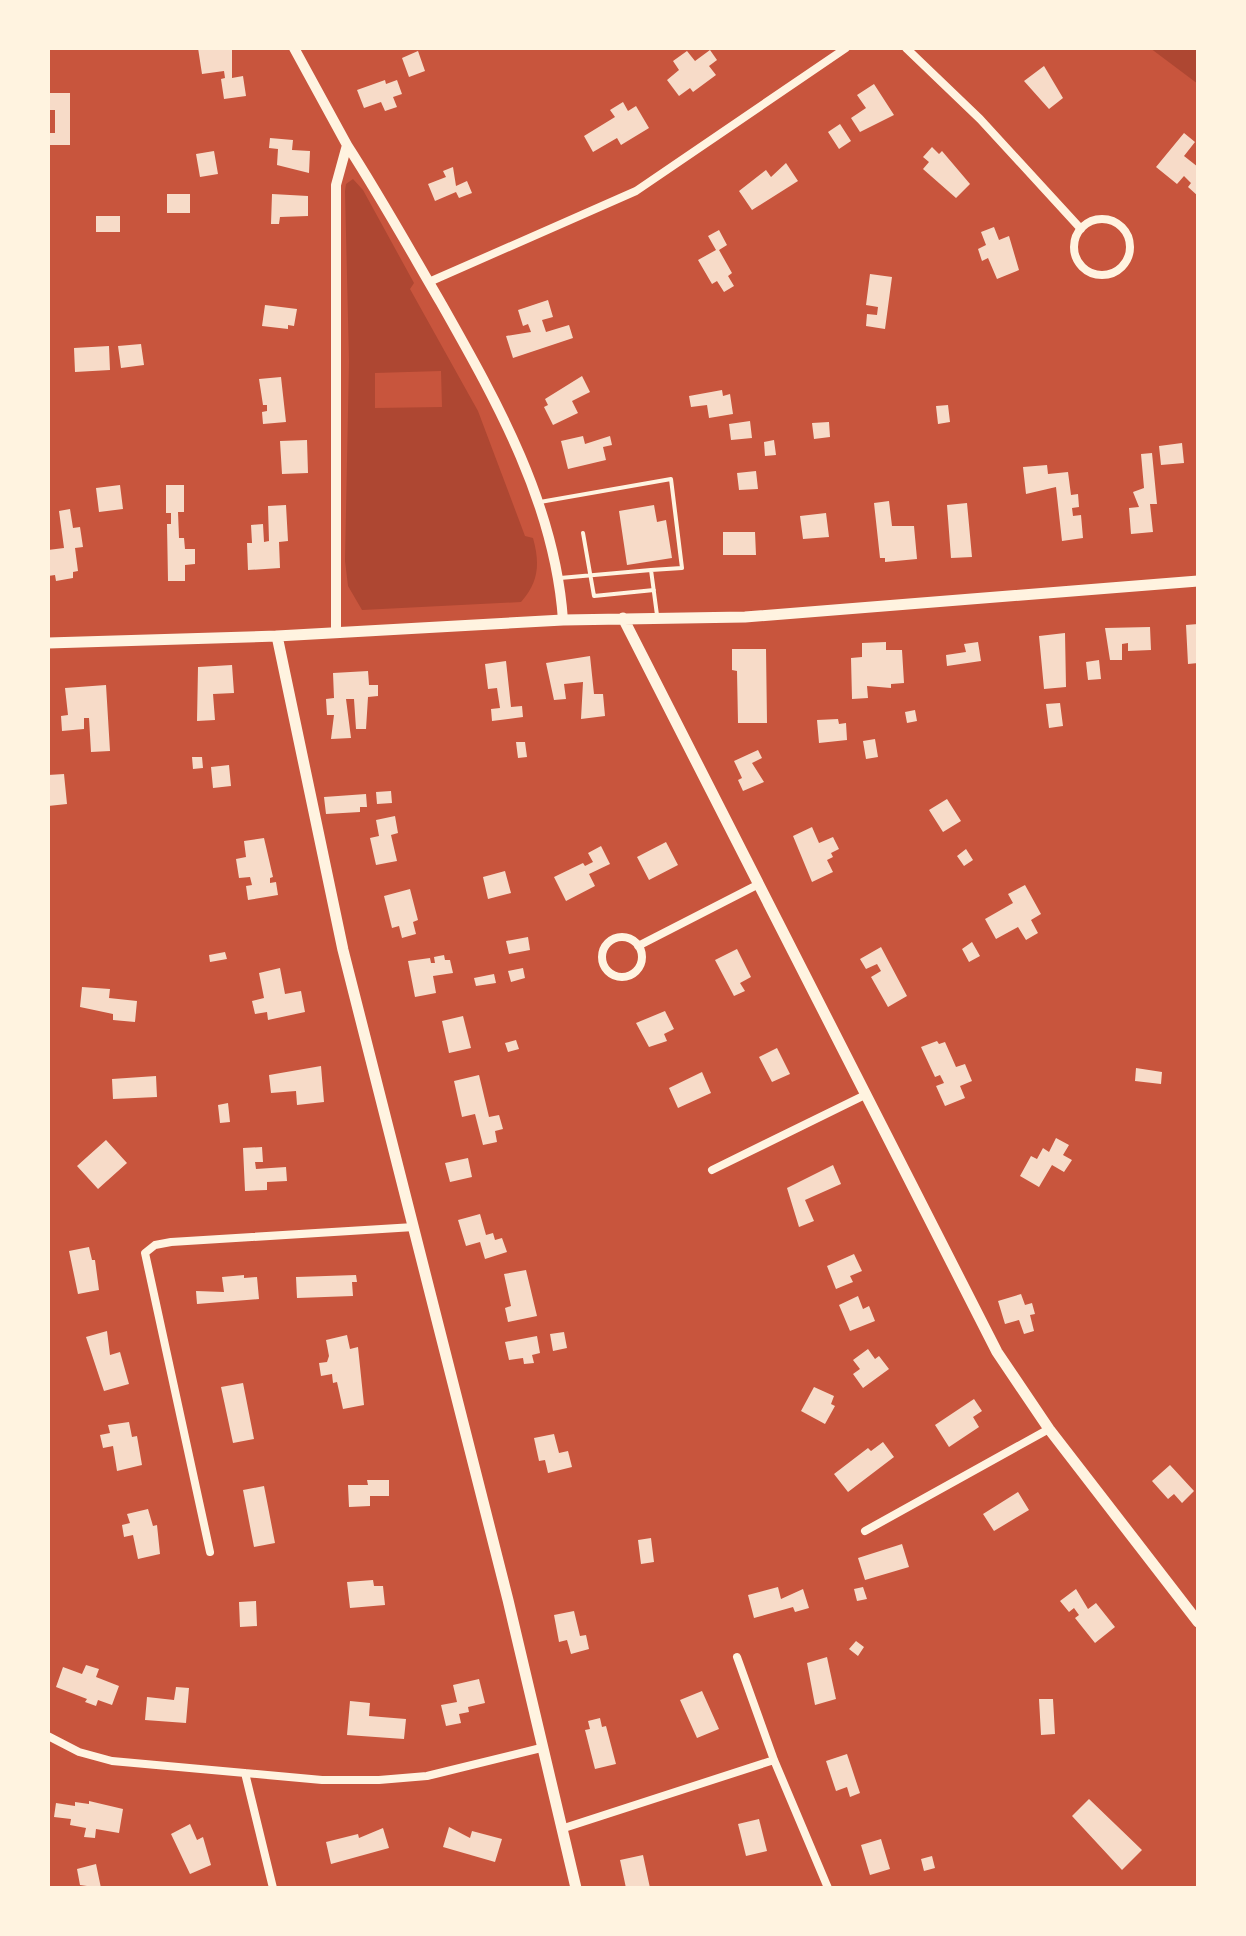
<svg xmlns="http://www.w3.org/2000/svg" width="1246" height="1936" viewBox="0 0 1246 1936" font-family="Quicksand,sans-serif">
  <rect width="100%" height="100%" fill="#c8553d"/>
  <path fill="#ae4732" fill-rule="evenodd" d="M1150,48H1198V84Z
    M353,179L363,190L414,283L410,289L478,411L525,536L533,538C540,563 539,582 521,602L362,610L348,586L345,561L349,361L345,191L346,184ZM441,371L442,407L375,408V373Z"/>
  <path fill="#f7dbc8" d="M198,48H232V78L243,76L246,96L224,99L221,79L225,78L224,71L202,74Z
    M710,50L717,60L709,66L716,75L693,92L690,88L679,96L667,80L679,70L673,61L687,51L695,61Z
    M418,51L425,71L409,77L402,58Z
    M1044,66L1063,98L1049,109L1024,81Z
    M385,80L386,84L397,80L402,94L393,97L397,107L385,111L381,102L364,108L357,90Z
    M874,84L894,115L860,132L851,118L866,108L857,95Z
    M48,93H70V145H48V133H55V110H48Z
    M623,102L628,111L636,106L649,128L621,145L617,138L593,152L584,136L615,117L610,110Z
    M840,124L851,141L839,149L828,132Z
    M1184,133L1195,142L1184,156L1198,167V196L1188,187L1191,183L1184,176L1177,184L1156,167Z
    M270,138L293,140L292,150L310,151L309,173L277,165L278,149L269,148Z
    M932,147L939,154L942,151L970,184L956,198L923,169L929,162L923,157Z
    M214,151L218,174L200,177L196,154Z
    M786,163L798,181L752,210L739,191L766,170L771,177Z
    M453,167L456,186L467,181L472,193L459,198L456,192L435,201L428,184L446,177L443,171Z
    M167,194H190V213H167Z
    M272,194L308,196V216L280,217L279,224H271Z
    M96,216H120V232H96Z
    M994,227L999,240L1009,236L1019,270L997,279L988,258L982,261L978,249L986,245L981,232Z
    M719,230L727,245L719,250L732,273L728,276L734,286L724,292L717,281L712,284L698,260L716,250L708,236Z
    M870,274L892,277L885,329L866,326L867,314L877,315L878,307L866,305Z
    M548,300L553,317L542,320L546,332L569,325L573,338L513,358L506,336L531,332L528,324L523,326L518,310Z
    M265,305L297,309L294,326L288,325V329L262,326Z
    M141,344L144,365L121,368L118,346Z
    M109,346L110,370L75,372L74,348Z
    M582,376L590,392L572,401L578,413L553,425L544,407L548,405L545,399Z
    M281,377L286,422L263,424L262,412L267,411V405H263L259,379Z
    M722,390L723,396L730,394L733,414L709,418L707,405L691,407L689,396Z
    M948,405L950,422L938,424L936,406Z
    M750,421L752,438L731,440L729,424Z
    M829,422L830,437L814,439L812,423Z
    M583,436L585,444L610,436L612,445L603,447L606,460L568,469L561,441Z
    M307,440L308,473L282,474L280,441Z
    M774,440L776,455L765,456L764,442Z
    M1182,443L1184,463L1161,465L1159,446Z
    M1152,453L1157,504H1150L1153,532L1131,534L1129,508L1139,507L1133,492L1144,488L1141,454Z
    M1047,465L1048,474L1068,472L1071,495L1078,494L1079,507L1072,508L1073,516L1081,515L1083,538L1062,541L1056,487L1026,494L1023,467Z
    M756,471L758,489L739,490L737,473Z
    M120,485L123,509L99,512L96,488Z
    M166,485H184V512H178L179,538H184L185,549H195V564L185,565V581H168L167,524H171V513H166Z
    M889,501L892,526H914L917,559L885,562V558H880L874,503Z
    M967,503L972,557L951,558L947,505Z
    M286,505L288,541L279,542L280,568L248,570L247,543H252L251,525L263,524L264,542L269,541L268,506Z
    M654,505L657,522L666,520L672,558L627,565L619,511Z
    M70,509L73,528L80,527L83,547L75,548L78,571L73,572V578L56,581L55,575L48,576V550L64,548L59,511Z
    M826,513L829,537L803,539L800,516Z
    M723,532H755L756,555H723Z
    M1198,624V663L1188,664L1186,625Z
    M1150,627L1151,650L1128,651V643L1122,644V660H1110L1105,628Z
    M1065,633L1066,687L1044,689L1039,636Z
    M886,642V650H902L904,683L891,684V688L867,686L868,698L852,699L851,658L862,657V643Z
    M978,642L981,661L947,666L946,655L966,652L964,644Z
    M732,649H766L767,723H738L737,671L732,670Z
    M590,656L594,694H603L605,716L581,719L583,682L564,684L566,699L554,700L546,663Z
    M1099,660L1101,679L1088,680L1086,662Z
    M506,661L511,707L522,706L523,717L492,721L491,709L500,708L497,688L488,689L485,664Z
    M232,665L234,693L213,694L215,720L197,721L198,667Z
    M368,671L369,685H378V696L368,697L366,729H356L354,699H346L351,738L331,739L334,715H327L326,699L334,698L333,673Z
    M106,685L110,751L91,752L89,718H84V729L62,731L61,716L68,715L65,688Z
    M1060,703L1063,726L1049,728L1046,704Z
    M915,710L917,721L907,723L905,712Z
    M838,719L839,724L846,723L847,740L819,743L817,720Z
    M875,739L878,757L866,759L863,741Z
    M516,742H525L527,757L518,758Z
    M758,750L762,758L752,763L764,782L743,791L738,780L742,778L734,761Z
    M192,757H202L203,768L193,769Z
    M229,765L231,786L213,788L211,767Z
    M64,774L67,804L48,806V775Z
    M391,791L392,803L377,804L376,792Z
    M366,794L367,807H360V812L326,814L324,797Z
    M947,799L961,821L943,832L929,810Z
    M395,816L398,833L391,835L397,861L376,865L370,838L379,836L376,820Z
    M812,827L819,843L833,837L839,849L831,853L833,857L827,860L833,872L812,882L793,836Z
    M264,838L273,877L270,878V883L276,882L278,895L248,900L246,886L252,885L250,877L239,878L236,859L246,857L244,841Z
    M666,842L678,865L649,880L637,857Z
    M601,846L610,864L589,874L595,886L566,901L554,877L583,863L585,866L593,862L588,853Z
    M966,849L973,860L964,866L957,856Z
    M505,871L511,893L488,899L483,877Z
    M1025,885L1041,914L1031,920L1038,933L1026,940L1018,927L996,939L985,919L1013,903L1008,894Z
    M410,889L418,920L413,922L416,934L402,938L399,926L392,928L384,896Z
    M528,937L530,950L509,954L506,941Z
    M972,942L980,956L969,962L962,949Z
    M881,947L907,996L888,1007L871,977L881,971L877,964L866,969L860,959Z
    M737,949L751,977L740,983L745,991L734,996L715,960Z
    M225,952L227,959L210,962L209,955Z
    M444,955L445,960H450L453,973L433,976L436,993L415,997L408,961L430,958L431,963H435L434,957Z
    M280,968L285,994L301,991L305,1012L268,1020L267,1012L255,1014L252,1001L264,998L259,973Z
    M523,968L525,978L511,982L508,971Z
    M494,974L496,983L476,986L474,978Z
    M82,987L110,989L109,998L137,1001L135,1022L113,1020V1014L80,1007Z
    M665,1011L674,1029L664,1034L667,1041L649,1047L636,1023Z
    M463,1016L471,1048L449,1053L442,1021Z
    M516,1040L519,1049L508,1052L505,1043Z
    M937,1041L939,1044L945,1042L956,1067L965,1064L972,1081L960,1086L965,1098L945,1106L936,1086L944,1083L940,1075L935,1077L921,1047Z
    M777,1048L790,1074L772,1082L759,1057Z
    M321,1066L324,1102L297,1105L296,1091L271,1093L269,1075Z
    M1136,1068L1162,1072L1161,1084L1135,1081Z
    M702,1072L711,1093L678,1108L669,1088Z
    M479,1075L489,1117L499,1115L503,1129L495,1131L497,1142L483,1145L475,1114L462,1117L454,1081Z
    M156,1076L157,1097L113,1099L112,1079Z
    M228,1103L230,1122L220,1123L218,1105Z
    M1056,1138L1069,1145L1063,1155L1072,1160L1064,1172L1052,1165L1039,1187L1020,1176L1031,1156L1037,1159L1043,1148L1049,1152Z
    M106,1140L127,1163L98,1189L77,1166Z
    M262,1147L263,1162H255L256,1169L286,1167L287,1181L267,1182V1190L245,1191L243,1148Z
    M468,1158L472,1177L450,1182L445,1163Z
    M833,1165L841,1184L805,1200L814,1221L799,1227L787,1188Z
    M480,1214L486,1235L493,1233L495,1240L502,1238L507,1252L485,1259L480,1242L466,1246L458,1220Z
    M89,1247L92,1260H95L99,1290L78,1294L69,1251Z
    M854,1254L862,1271L850,1276L853,1282L836,1289L827,1266Z
    M526,1270L537,1316L508,1322L505,1308L511,1306L504,1274Z
    M244,1275V1278L257,1277L259,1299L197,1304L196,1291L224,1292L222,1277Z
    M356,1275L357,1282H352L353,1296L297,1298L296,1277Z
    M1021,1294L1025,1305L1032,1303L1035,1314L1030,1315L1034,1331L1024,1334L1019,1320L1005,1324L998,1301Z
    M858,1296L863,1309L869,1306L875,1321L850,1331L839,1305Z
    M107,1331L110,1355L120,1352L129,1384L104,1391L86,1337Z
    M564,1332L567,1348L553,1351L550,1334Z
    M347,1335L350,1349L358,1347L364,1405L343,1409L337,1382L333,1383L332,1374L321,1376L319,1363L327,1362L329,1356L326,1340Z
    M537,1336L540,1353L532,1355L534,1363L524,1364L523,1358L509,1360L505,1342Z
    M868,1349L875,1359L879,1356L889,1369L863,1388L853,1374L860,1369L853,1360Z
    M243,1383L254,1439L233,1443L221,1387Z
    M814,1387L834,1396L831,1404L835,1406L825,1424L801,1411Z
    M974,1399L982,1411L973,1417L979,1427L949,1447L935,1425Z
    M129,1422L132,1437L137,1436L142,1465L117,1471L113,1446L103,1448L100,1435L110,1433L108,1425Z
    M554,1434L559,1453L568,1451L572,1467L548,1473L545,1460L539,1461L534,1438Z
    M883,1442L894,1457L848,1492L834,1474L868,1448L871,1451Z
    M1170,1465L1194,1491L1182,1503L1174,1494L1168,1499L1152,1481Z
    M367,1480H389V1496H370V1506L349,1507L348,1485H368Z
    M264,1486L275,1543L254,1547L243,1490Z
    M1018,1492L1029,1510L994,1531L983,1514Z
    M148,1509L153,1526L157,1525L160,1554L138,1559L133,1535L124,1537L122,1525L130,1523L127,1514Z
    M651,1538L654,1562L641,1564L638,1540Z
    M902,1544L909,1567L865,1580L858,1558Z
    M373,1580L374,1586H383L385,1605L350,1608L347,1582Z
    M778,1587L781,1599L803,1589L809,1608L795,1612L793,1607L754,1618L748,1595Z
    M863,1587L867,1599L857,1601L854,1589Z
    M1076,1589L1088,1609L1096,1603L1115,1627L1095,1643L1075,1618L1079,1615L1074,1608L1069,1612L1060,1601Z
    M256,1601L257,1626L240,1627L239,1602Z
    M574,1611L580,1636L586,1635L589,1649L571,1654L567,1640L559,1642L554,1615Z
    M856,1641L864,1647L858,1656L849,1649Z
    M827,1657L836,1699L815,1705L807,1663Z
    M86,1665L99,1669L96,1677L119,1686L112,1705L98,1700L96,1706L85,1702L87,1699L56,1687L63,1667L82,1674Z
    M479,1679L485,1703L468,1707L469,1712L459,1714L461,1723L446,1726L441,1705L457,1702L453,1685Z
    M176,1687L189,1688L186,1723L145,1720L147,1697L174,1700Z
    M702,1691L719,1729L697,1738L680,1700Z
    M1039,1699H1053L1055,1734L1041,1735Z
    M350,1701L370,1703L369,1716L406,1719L404,1739L347,1735Z
    M600,1718L602,1727L606,1726L616,1764L595,1769L585,1730L590,1729L588,1721Z
    M847,1754L860,1793L850,1797L847,1787L836,1791L826,1761Z
    M1089,1799L1142,1850L1122,1870L1072,1816Z
    M89,1801L123,1809L119,1833L96,1829L95,1838L84,1837L86,1828L70,1825L71,1819L54,1817L56,1803L75,1806V1802L89,1804Z
    M759,1819L767,1851L746,1856L738,1824Z
    M190,1824L197,1840L203,1837L211,1865L190,1874L171,1834Z
    M449,1827L470,1838L472,1831L502,1839L495,1862L443,1847Z
    M383,1828L389,1848L331,1864L326,1842L358,1834L359,1838Z
    M881,1839L890,1869L870,1875L861,1845Z
    M643,1855L650,1888H626L620,1860Z
    M932,1856L935,1868L924,1871L921,1859Z
    M96,1864L101,1888L80,1885L77,1869Z"/>
  <g fill="none" stroke-linecap="round" stroke-linejoin="round">
    <path stroke="#fff3e0" stroke-width="4" d="M540,502L671,479L682,568L651,570
      M583,533L594,596L654,590
      M560,578L651,570L657,615"/>
    <path stroke="#fff3e0" stroke-width="8" d="M906,48L980,119L1081,229
      M1074 247a28 28 0 1 1 56 0a28 28 0 1 1-56 0Z
      M429,282L636,191L846,48
      M602 957a20 20 0 1 1 40 0a20 20 0 1 1-40 0Z
      M638,946L759,884
      M712,1170L865,1095
      M865,1531L1049,1429
      M210,1552L145,1253L155,1245L171,1242L414,1227
      M737,1657L774,1760L828,1888
      M48,1736L79,1752L112,1761L322,1780H379L427,1776L541,1748
      M245,1773L273,1888
      M561,1829L774,1760"/>
    <path stroke="#fff3e0" stroke-width="10" d="M294,48L347,145L336,185V633
      M347,145C380,196 410,250 441,303C497,402 555,504 563,620"/>
    <path stroke="#fff3e0" stroke-width="11" d="M623,618L997,1352L1049,1429L1198,1622
      M277,636L343,950L508,1600L576,1888
      M48,643L277,636L563,620L745,617L1198,581"/>
  </g>
  <rect width="1246" height="1936" fill="none" stroke="#fff3e0" stroke-width="100"/>
</svg>
